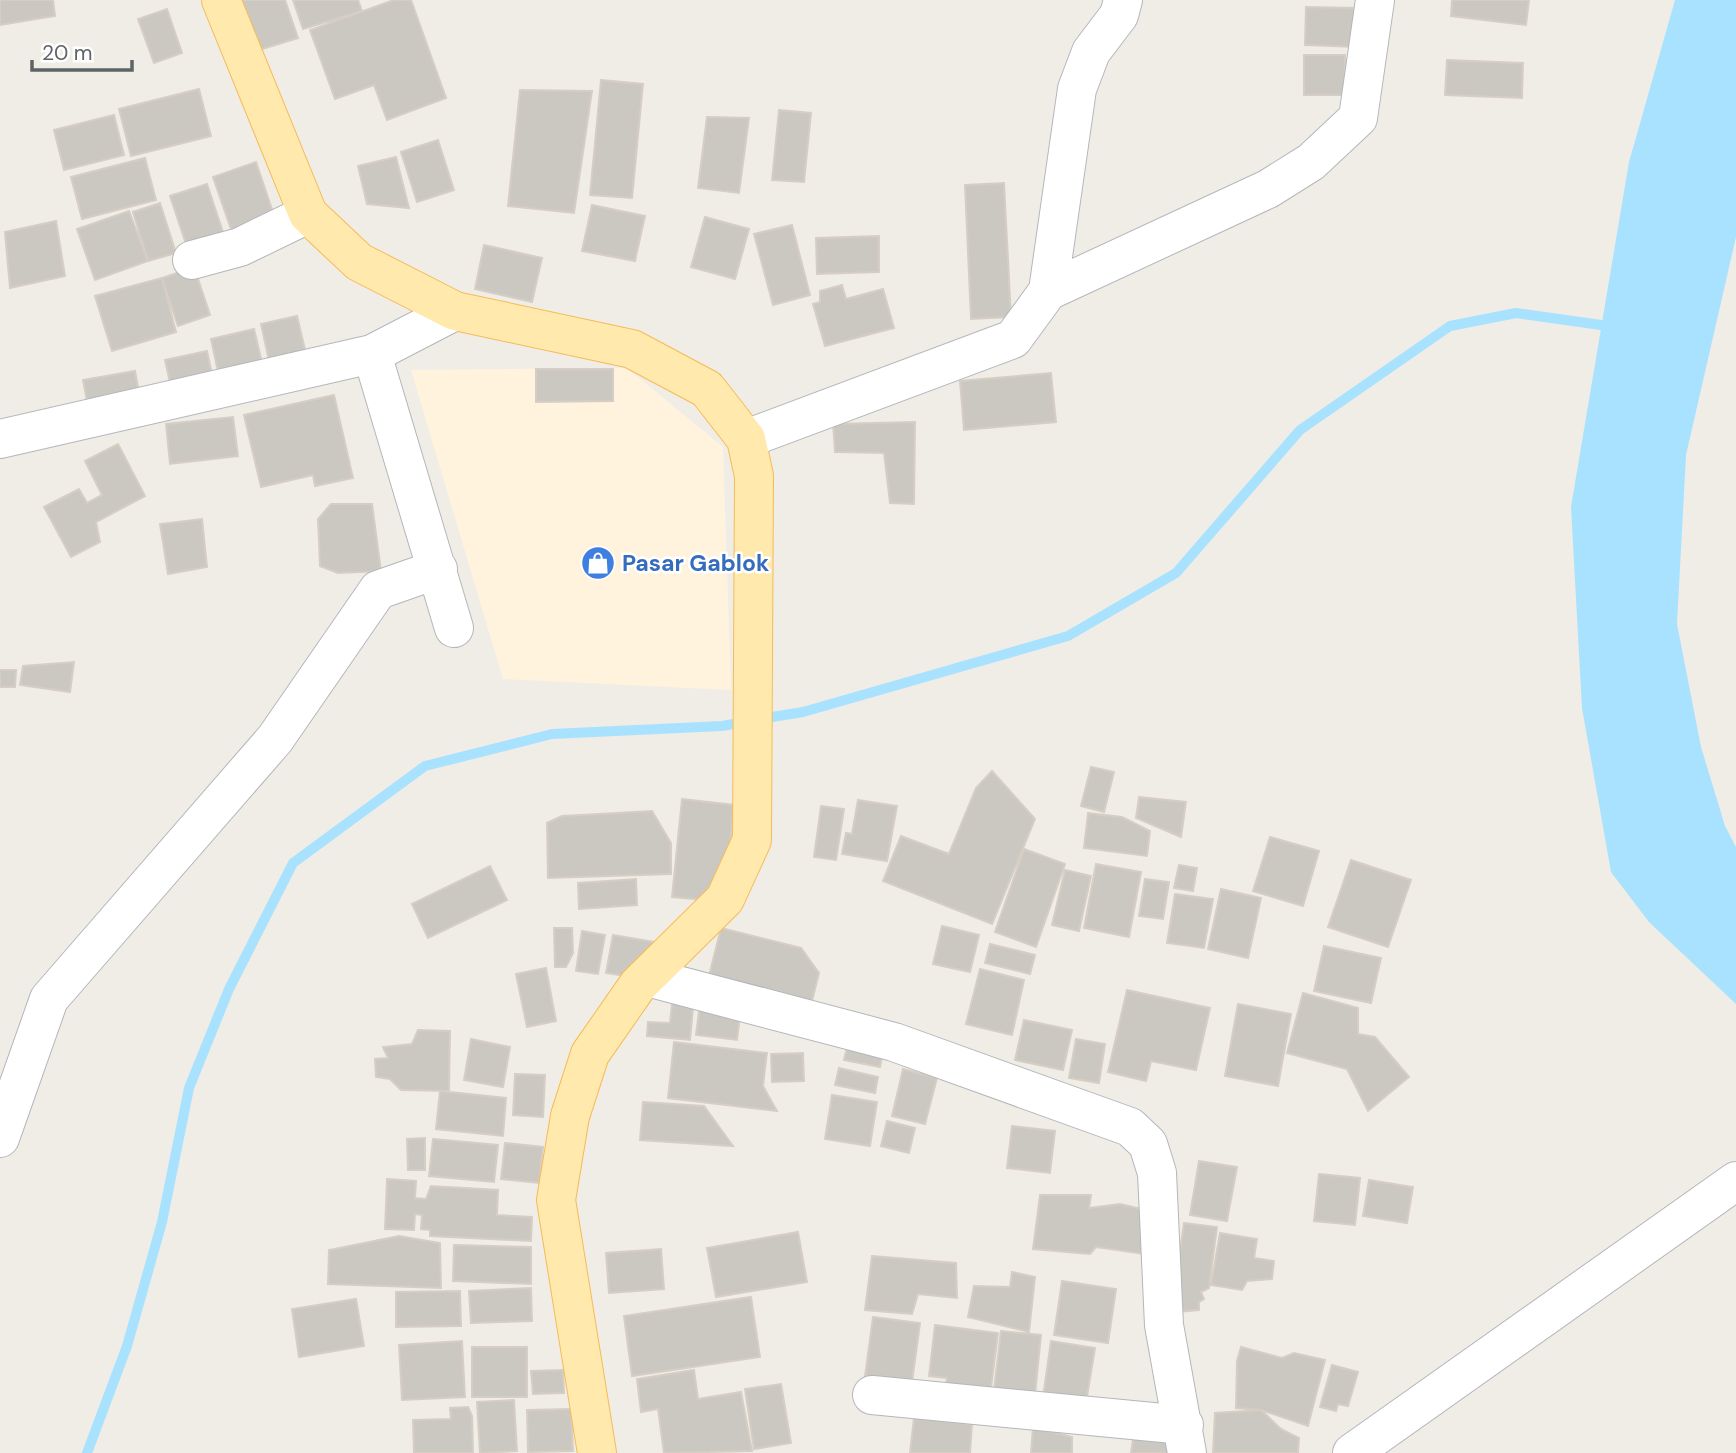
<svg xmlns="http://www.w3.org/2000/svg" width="1736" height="1453" viewBox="0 0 1736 1453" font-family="'DM Sans',sans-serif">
  <rect width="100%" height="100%" fill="#f0ede6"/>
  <path fill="#fff3dd" d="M627,368L723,447L731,690L503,679L411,370Z"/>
  <path fill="#a8e2ff" d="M1675,0H1736V237L1686,455L1677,624L1701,747L1725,826L1736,847V1004L1649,922L1611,872L1582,708L1571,507L1629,162Z"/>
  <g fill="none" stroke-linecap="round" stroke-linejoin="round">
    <path stroke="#a8e2ff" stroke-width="10" d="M760,719L803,712L1068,636L1176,573L1300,430L1450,326L1516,313L1601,325
      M87,1453L127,1346L162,1222L189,1088L229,989L293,863L425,766L552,734L722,726L745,722"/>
  </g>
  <path fill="#cbc8c2" stroke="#d6cec4" stroke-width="2" d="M0,0H53L55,16L0,25Z
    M242,0H285L298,38L259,50Z
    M293,0H358L362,11L303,29Z
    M394,0H411L446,98L387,120L374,85L335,99L310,30Z
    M1452,0H1529L1526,25L1451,16Z
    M1306,7L1357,8L1356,47L1305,45Z
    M167,9L182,53L154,63L138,19Z
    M1304,55H1345V95H1304Z
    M1447,60L1523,63L1522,98L1445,95Z
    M601,80L643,84L632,198L590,195Z
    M199,89L211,136L131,156L119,109Z
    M520,90L592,91L574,213L508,206Z
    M779,110L811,113L804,182L772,180Z
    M114,115L124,155L64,170L54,130Z
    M707,117L749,118L739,193L698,188Z
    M438,140L454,190L417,202L401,152Z
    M396,157L409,208L367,204L358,166Z
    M145,158L156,200L82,219L71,177Z
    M256,162L276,221L233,235L213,177Z
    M1004,183L1011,317L971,319L965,185Z
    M207,184L224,235L187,247L170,196Z
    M160,203L176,253L148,261L133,212Z
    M592,205L645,216L635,261L582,251Z
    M129,211L148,261L95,280L77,229Z
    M705,217L749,229L735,279L691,267Z
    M56,221L65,276L10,288L5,232Z
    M792,225L810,295L773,305L754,234Z
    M879,236V272L817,274L816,238Z
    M484,245L542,258L532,302L475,289Z
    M194,267L210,315L178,326L162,278Z
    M162,278L176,332L112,351L95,296Z
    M842,285L846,299L883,289L894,328L825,346L813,304L820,302V291Z
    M297,316L308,362L271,370L261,324Z
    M254,329L264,371L220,381L211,339Z
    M207,351L217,397L175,405L165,360Z
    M536,369H613V401L536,402Z
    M135,371L145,424L93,433L83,380Z
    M1051,373L1056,422L964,430L960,381Z
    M334,395L353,478L315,486L313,475L261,487L244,415Z
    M233,417L238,456L170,464L166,424Z
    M915,422L914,504L890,503L884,453L835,452L833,424Z
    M118,444L145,496L96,522L100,542L71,557L44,507L79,489L87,503L102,495L85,461Z
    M331,504H372L381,571L338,573L320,566L318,519Z
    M202,519L207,567L168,574L160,524Z
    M74,662L70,692L20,685L23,666Z
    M0,670H16L15,687H0Z
    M1091,767L1114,772L1104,812L1081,806Z
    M992,771L1035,819L992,924L883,881L901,836L949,854L976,788Z
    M1139,797L1186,802L1181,837L1136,818Z
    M682,799L734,805L728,864L705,900L672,897Z
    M858,800L897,806L887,861L842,854L846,833L852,834Z
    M821,806L844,809L836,860L814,857Z
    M652,811L671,843V874L548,878L547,823L562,816Z
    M1088,813L1122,817L1150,831L1147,856L1084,848Z
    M1270,837L1319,851L1303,906L1253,891Z
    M1024,849L1065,864L1036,947L995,932Z
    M1351,860L1411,880L1388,947L1328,927Z
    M1096,864L1141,872L1129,937L1084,928Z
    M1179,865L1197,868L1193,891L1174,888Z
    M490,866L507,900L428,938L412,904Z
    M1065,870L1091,876L1079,931L1052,925Z
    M636,879L637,905L579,909L578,883Z
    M1145,879L1169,882L1163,919L1139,916Z
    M1221,889L1261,898L1248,958L1208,949Z
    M1175,894L1213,899L1204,948L1167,943Z
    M942,926L979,935L970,972L933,964Z
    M554,928H572L573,953L566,967H555Z
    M721,928L801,948L819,973L811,1005L708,980Z
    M582,931L605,935L598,974L576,971Z
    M613,935L660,943L638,978L606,973Z
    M990,944L1035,955L1030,974L985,963Z
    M1324,946L1381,958L1371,1003L1314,991Z
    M546,968L556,1021L527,1027L516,974Z
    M980,969L1024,980L1012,1035L966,1024Z
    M1127,990L1210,1008L1196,1070L1151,1061L1146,1081L1108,1072Z
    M1303,993L1358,1008V1034L1375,1037L1409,1077L1368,1111L1347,1069L1287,1053Z
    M673,995L694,997L690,1040L647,1036L648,1022L670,1023Z
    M700,1003L741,1008L737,1040L696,1035Z
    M1238,1004L1291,1014L1278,1086L1225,1076Z
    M1024,1020L1072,1030L1063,1070L1015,1060Z
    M418,1030L450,1031L449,1091L401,1090L390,1079L376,1077L375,1059L388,1058L383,1047L412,1044Z
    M471,1039L510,1047L503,1087L464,1080Z
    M849,1039L884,1046L880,1067L844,1060Z
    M1076,1039L1105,1044L1099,1083L1069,1078Z
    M674,1042L767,1053L763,1086L777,1111L668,1098Z
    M803,1053L804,1081L772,1082L771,1054Z
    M839,1068L878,1077L875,1093L835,1085Z
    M903,1069L937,1078L925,1124L892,1116Z
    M515,1074L545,1075L543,1117L513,1115Z
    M440,1091L506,1098L503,1136L436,1129Z
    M832,1095L877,1102L870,1146L825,1139Z
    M643,1102L704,1106L733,1146L640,1140Z
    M887,1121L915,1128L909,1153L881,1146Z
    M1012,1126L1055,1131L1050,1173L1007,1168Z
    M425,1138V1170H408L407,1139Z
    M433,1139L498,1145L494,1182L429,1176Z
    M505,1143L543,1147L539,1183L501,1179Z
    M1199,1161L1237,1167L1227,1221L1190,1215Z
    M1319,1174L1360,1178L1355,1225L1314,1221Z
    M387,1179L416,1181L415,1198L426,1199L431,1186L498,1190L497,1215L532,1217L531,1241L430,1236V1230L421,1229L422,1215L415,1214L414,1230L385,1229Z
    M1369,1180L1413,1187L1407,1223L1363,1216Z
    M1040,1195H1091L1089,1208L1120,1204L1154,1212L1144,1254L1096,1247L1090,1254L1033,1249Z
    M1184,1223L1217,1227L1209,1288L1201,1292L1204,1299L1199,1302V1310L1178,1312L1176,1278Z
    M798,1232L807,1282L716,1297L707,1248Z
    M1220,1233L1257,1239L1254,1258L1274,1261L1272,1279L1247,1281L1242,1290L1211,1285Z
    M399,1236L440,1243L441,1288L328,1284L329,1250Z
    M454,1245L531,1247V1284L453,1281Z
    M661,1249L664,1289L609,1293L606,1253Z
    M872,1256L956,1263L957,1298L918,1294L912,1314L865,1310Z
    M1012,1272L1035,1277L1029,1332L968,1317L974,1286L1010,1287Z
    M1062,1281L1116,1289L1108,1343L1054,1335Z
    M531,1288L532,1321L471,1323L469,1291Z
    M460,1291L461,1326L396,1327V1292Z
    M751,1297L760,1357L632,1376L624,1316Z
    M356,1299L364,1346L299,1357L292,1309Z
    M873,1317L920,1323L911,1390L864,1384Z
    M935,1325L998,1333L990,1396L945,1390L947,1378L929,1376Z
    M1001,1331L1041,1335L1035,1395L994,1390Z
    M462,1341L465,1397L402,1400L399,1345Z
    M1051,1341L1095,1348L1085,1409L1042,1404Z
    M472,1347H527V1397H472Z
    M1241,1347L1282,1358L1294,1353L1325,1360L1308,1426L1261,1410L1236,1408L1237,1361Z
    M1332,1365L1358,1372L1348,1406L1338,1404L1336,1411L1320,1407Z
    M563,1370L564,1393L533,1394L531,1371Z
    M694,1370L698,1399L741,1392L752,1451L664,1453L658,1409L641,1412L637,1379Z
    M781,1384L791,1443L754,1449L745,1389Z
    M514,1400L517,1451L480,1453L477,1402Z
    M468,1407L472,1416L473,1453H414L413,1420L451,1419L450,1408Z
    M571,1409L573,1451L528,1452L527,1410Z
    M1261,1410L1281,1429L1299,1438L1298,1453H1213L1215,1413Z
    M914,1418L972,1424L970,1453H910Z
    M1135,1426L1164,1432L1176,1453H1131Z
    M1033,1427L1072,1437V1453H1031Z"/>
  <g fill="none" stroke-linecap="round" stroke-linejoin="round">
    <g stroke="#b3b7bb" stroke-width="40">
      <path id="minor" d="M192,260L240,247L308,214
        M1048,291L1077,89L1091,52L1119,15L1123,0
        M0,439L372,354
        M746,439L1013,339L1048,291L1268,189L1311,162L1358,118L1375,0
        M454,628L372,354L455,311
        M647,977L894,1042L1130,1127L1148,1144L1157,1173L1164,1325L1187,1453
        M0,1138L49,999L275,739L378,590L438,569
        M872,1395L1184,1425
        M1352,1453L1736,1181"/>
    </g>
    <g stroke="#f7ba58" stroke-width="40">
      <path id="major" d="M221,0L308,214L359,262L455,311L632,349L707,389L746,439L754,476L752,840L725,899L638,985L590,1054L570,1116L556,1200L597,1453"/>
    </g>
    <use href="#minor" stroke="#fff" stroke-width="38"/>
    <use href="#major" stroke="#ffe9ad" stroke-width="38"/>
  </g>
  <defs>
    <g id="shop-disc" transform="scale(1.75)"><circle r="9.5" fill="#3f7fe0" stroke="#fff"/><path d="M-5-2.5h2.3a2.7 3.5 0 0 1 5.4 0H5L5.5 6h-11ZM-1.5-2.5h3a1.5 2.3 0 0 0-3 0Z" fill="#fff"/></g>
  </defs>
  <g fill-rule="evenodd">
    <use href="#shop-disc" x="598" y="563"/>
  </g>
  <g text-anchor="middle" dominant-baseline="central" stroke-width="5" stroke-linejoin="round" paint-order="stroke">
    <g font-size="23" font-weight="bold" fill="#366cbe" stroke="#fff" text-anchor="start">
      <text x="622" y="563">Pasar Gablok</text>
    </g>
  </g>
  <path d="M32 60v10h100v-10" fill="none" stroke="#5e6367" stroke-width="3.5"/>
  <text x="42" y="60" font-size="21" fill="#5e6367" stroke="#ffffff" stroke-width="5" paint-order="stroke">20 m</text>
</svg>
